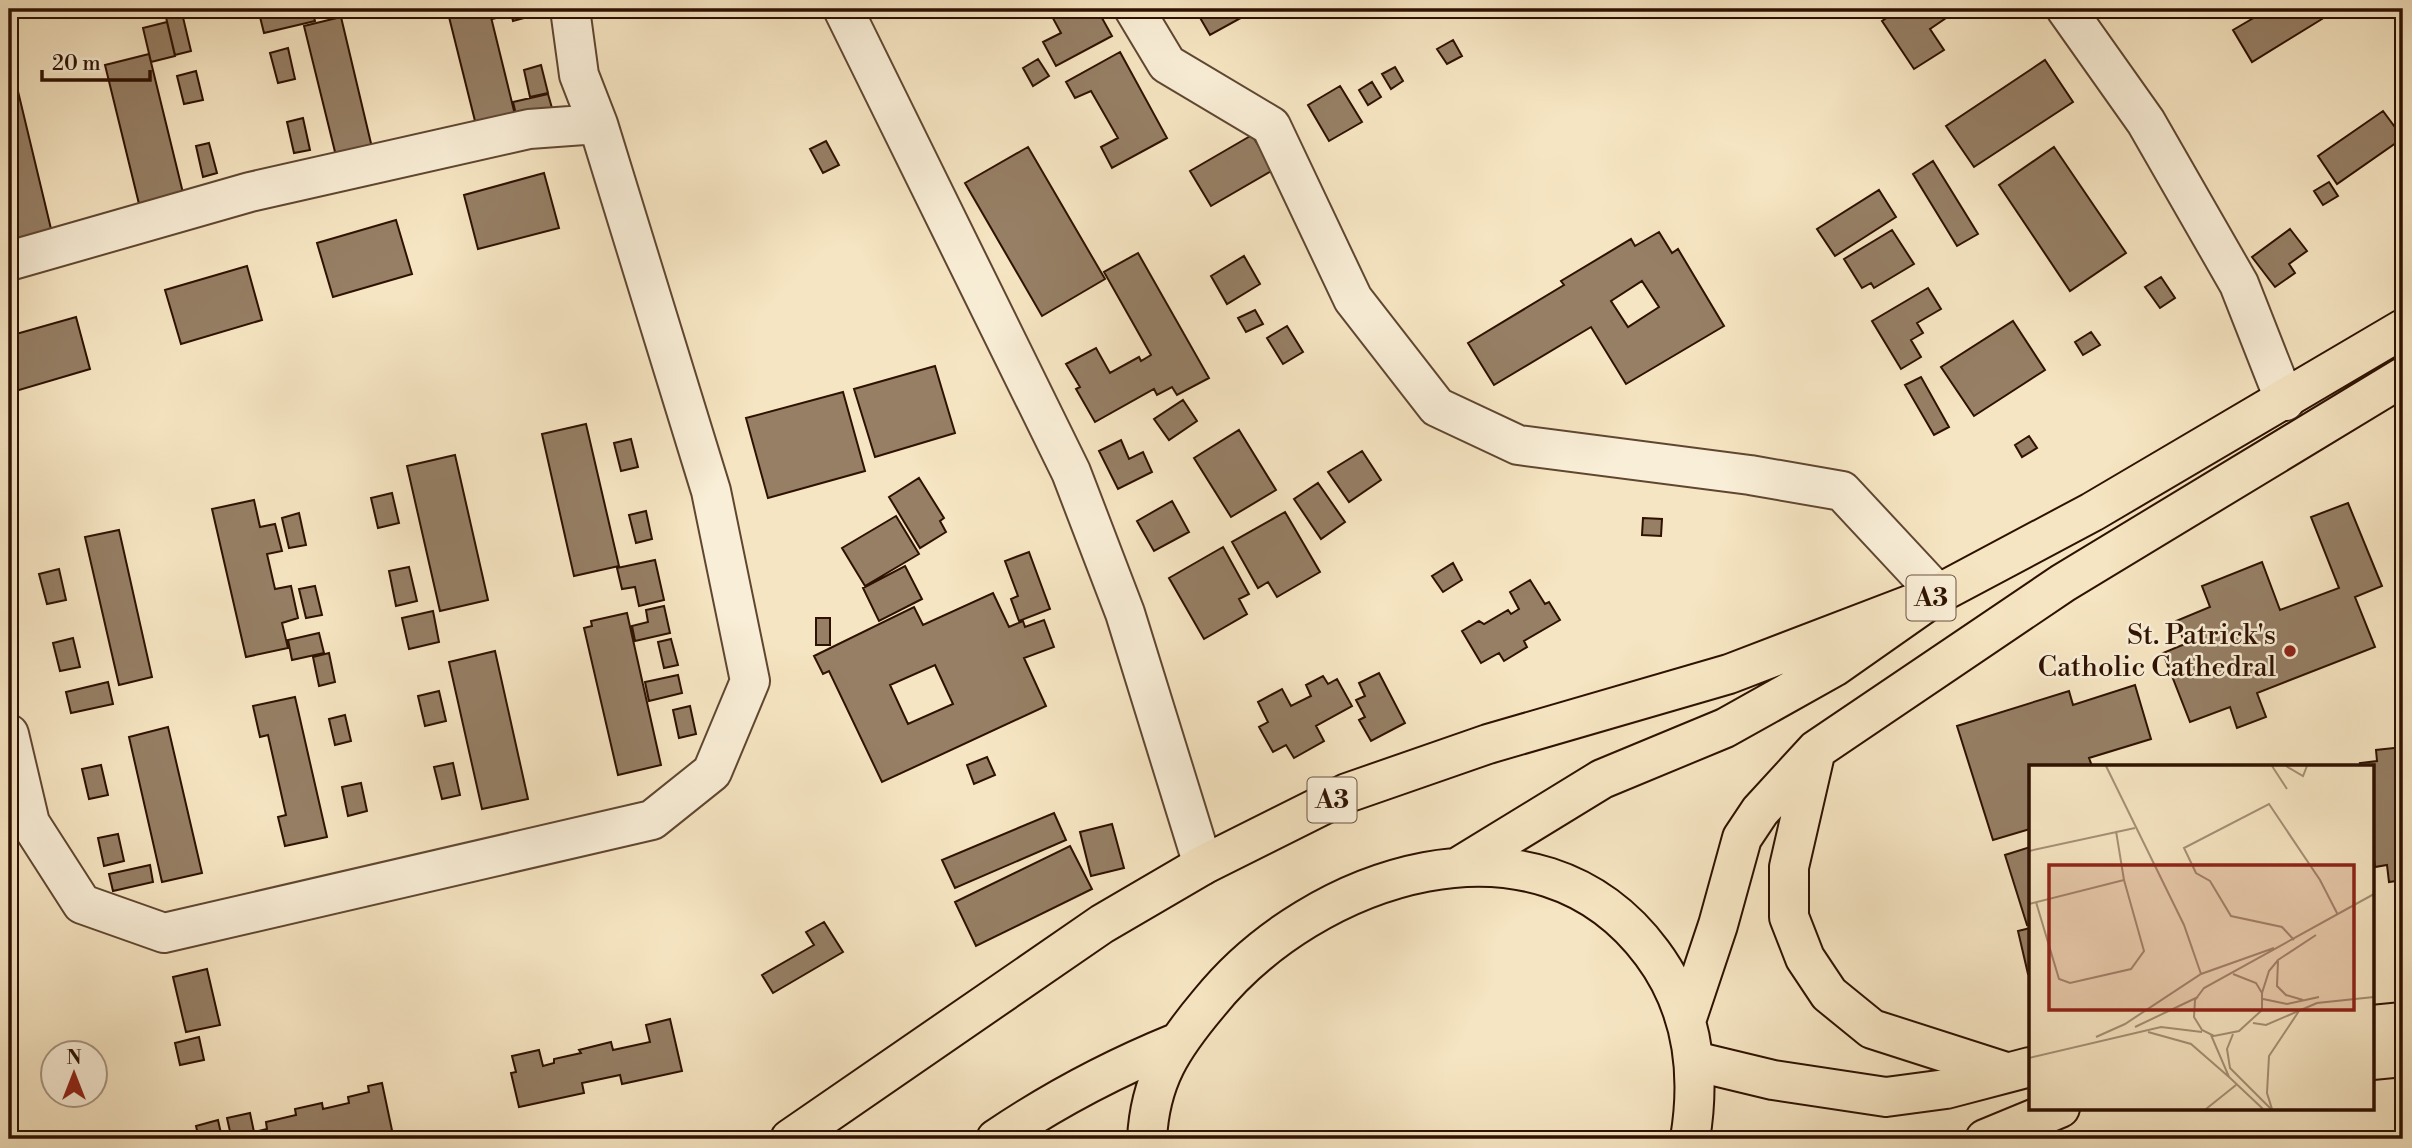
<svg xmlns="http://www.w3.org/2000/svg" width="2412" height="1148" viewBox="0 0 2412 1148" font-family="'Libre Bodoni',serif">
  <rect width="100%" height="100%" fill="#f6e5c2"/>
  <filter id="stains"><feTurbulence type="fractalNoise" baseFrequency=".00286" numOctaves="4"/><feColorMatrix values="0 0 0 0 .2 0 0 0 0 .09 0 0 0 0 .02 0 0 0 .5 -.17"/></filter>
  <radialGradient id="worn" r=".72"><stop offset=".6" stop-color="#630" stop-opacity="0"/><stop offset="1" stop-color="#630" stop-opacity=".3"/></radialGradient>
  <path fill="#967f65" stroke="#2e1101" stroke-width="2" fill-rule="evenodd" d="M96,9H122L98,15Z
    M164,9H181L191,51L175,55Z
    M258,9H312L315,21L264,33Z
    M447,9H489L517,123L478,133Z
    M490,9H508L509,15L492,19Z
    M510,9H529L531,16L513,21Z
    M1048,9H1097L1112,36L1056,66L1043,42L1061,33Z
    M1195,9H1257L1210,35Z
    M1900,9H1944L1949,16L1930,29L1944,50L1914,69L1882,21Z
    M2269,9H2316L2322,19L2252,62L2233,30Z
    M341,17L374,156L338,164L304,26Z
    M167,22L175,56L151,62L143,28Z
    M1453,40L1462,56L1447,64L1437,49Z
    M288,48L295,79L278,83L270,53Z
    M1120,52L1167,138L1112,168L1101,147L1118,138L1091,91L1075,98L1066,82Z
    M149,54L184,197L140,208L105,65Z
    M1038,59L1049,76L1033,86L1023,68Z
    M2045,60L2073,102L1974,167L1946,126Z
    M541,65L548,93L530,97L524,70Z
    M1395,67L1403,81L1391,89L1382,74Z
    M196,71L203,100L184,104L177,76Z
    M1372,82L1381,97L1368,105L1359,90Z
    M16,83L52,233L11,242L9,85Z
    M1340,86L1362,122L1329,141L1308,105Z
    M548,94L554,115L518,123L513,102Z
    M2383,111L2403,138L2337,184L2318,156Z
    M303,118L310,150L294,153L287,122Z
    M1252,135L1273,170L1211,206L1190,171Z
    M826,141L839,165L823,173L810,149Z
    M209,143L217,173L203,177L196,146Z
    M1028,147L1105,279L1042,316L965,183Z
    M2054,147L2126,253L2070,291L1999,185Z
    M1933,161L1978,234L1957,246L1913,174Z
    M544,173L559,228L478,249L464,195Z
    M2329,182L2338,196L2323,205L2314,191Z
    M1879,190L1896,217L1835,256L1817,229Z
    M396,220L412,274L333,297L317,243Z
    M2290,229L2307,251L2289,264L2295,273L2275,287L2252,257Z
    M1892,230L1914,264L1874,288L1871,283L1862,288L1844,259Z
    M1659,232L1672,253L1678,249L1724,326L1626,384L1591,327L1494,385L1468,343L1564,285L1561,281L1631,239L1635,246ZM1642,281L1659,307L1628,327L1611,301Z
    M1138,253L1209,378L1177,395L1172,387L1157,395L1154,389L1095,422L1076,389L1080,387L1066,364L1096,348L1110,373L1139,357L1141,361L1151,355L1104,272Z
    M1244,256L1260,284L1227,304L1211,276Z
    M247,266L262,320L181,344L165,290Z
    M2161,277L2175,298L2160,308L2145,287Z
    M1928,288L1941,309L1917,323L1923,333L1911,340L1921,357L1901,369L1872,321Z
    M1255,310L1263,324L1246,332L1238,318Z
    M76,317L90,369L9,393V336Z
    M2013,321L2045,370L1974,416L1941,367Z
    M1287,326L1303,352L1283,364L1267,338Z
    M2091,332L2100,345L2083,355L2075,342Z
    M935,366L955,433L875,457L854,389Z
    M1921,377L1949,427L1934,435L1905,385Z
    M843,392L865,471L768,498L746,418Z
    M1183,400L1197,421L1169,440L1154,419Z
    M586,424L619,566L574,576L542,434Z
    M1239,430L1276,490L1231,517L1194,458Z
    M2029,436L2037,448L2022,457L2015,445Z
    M631,439L638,467L621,471L614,443Z
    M1121,440L1129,459L1143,452L1152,472L1118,489L1099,451Z
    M1362,451L1381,480L1349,502L1328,472Z
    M455,455L488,600L440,611L407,466Z
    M919,478L944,518L940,521L946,532L920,548L889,497Z
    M1318,483L1345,522L1321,539L1294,499Z
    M392,493L399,523L378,528L371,498Z
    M254,500L260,527L275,524L282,551L267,554L275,589L291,586L298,618L282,623L288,648L246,657L212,509Z
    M1172,501L1189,532L1154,551L1137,521Z
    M2348,503L2382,586L2355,597L2375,647L2257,693L2266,717L2237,728L2230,707L2190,722L2163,653L2185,644L2176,621L2210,607L2202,586L2262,562L2280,610L2339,588L2311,517Z
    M646,511L652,539L636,543L629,515Z
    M1285,512L1320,572L1277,597L1268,582L1258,588L1232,542Z
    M299,513L306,545L289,548L282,518Z
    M896,516L919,554L865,586L842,548Z
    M1643,518L1662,519L1661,536L1642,535Z
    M119,530L152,677L119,685L85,537Z
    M1223,547L1249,594L1239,599L1247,614L1204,639L1169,578Z
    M1029,552L1050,609L1019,621L1011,599L1018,596L1005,561Z
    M655,560L664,600L639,606L635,587L622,589L617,568Z
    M1453,563L1462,580L1443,592L1432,576Z
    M905,566L922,599L879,621L863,588Z
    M409,567L417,601L396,606L389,571Z
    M59,569L66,600L47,604L39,574Z
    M1530,580L1545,604L1549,602L1560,620L1524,641L1527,647L1504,661L1499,653L1481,663L1462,631L1479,621L1484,624L1508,610L1511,614L1519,609L1510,592Z
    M315,586L322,615L306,618L299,589Z
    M993,593L1009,627L1023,621L1025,627L1044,620L1054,647L1024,658L1046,706L882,782L829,671L823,674L814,656L914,607L923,625ZM935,665L953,704L908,724L890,685Z
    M664,606L670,633L635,641L632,626L648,622L646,610Z
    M433,611L439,642L409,649L402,618Z
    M627,613L661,765L618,775L584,628L592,626L591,621Z
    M816,618H830V645H816Z
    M319,633L324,653L292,660L288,640Z
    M73,638L80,667L60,671L53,643Z
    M671,639L678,665L664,668L658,642Z
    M495,651L528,799L482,809L449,662Z
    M329,653L335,682L319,686L313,657Z
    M1379,673L1405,723L1371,741L1359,720L1365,717L1356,700L1365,696L1359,683Z
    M678,675L682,693L649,701L645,682Z
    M1323,676L1328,684L1337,679L1352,706L1316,726L1324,741L1294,758L1286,745L1273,752L1259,727L1268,722L1258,702L1282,689L1291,706L1311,696L1306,685Z
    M108,682L113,704L71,713L66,692Z
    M2135,685L2151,739L2089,758L2092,766H2030V829L1993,840L1957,726L2069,691L2073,705Z
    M439,691L446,721L425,726L418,696Z
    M295,697L327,837L285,846L278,817L286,815L268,735L260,737L253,706Z
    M690,706L696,734L679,738L673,710Z
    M345,715L351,741L335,745L329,719Z
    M168,727L202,873L162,882L129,737Z
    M2403,747V880L2389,882L2387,865L2375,867L2372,847V766H2361L2360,763L2377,761L2376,750Z
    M987,757L995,775L974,784L967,765Z
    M453,763L460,795L442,799L434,767Z
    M101,765L108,795L89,799L82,769Z
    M361,783L367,811L348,816L342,787Z
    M1054,813L1066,840L955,888L942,860Z
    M1112,824L1124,868L1091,876L1080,832Z
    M118,834L124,861L104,866L98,838Z
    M1070,846L1092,889L976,946L955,902Z
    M2030,847V924L2027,925L2005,855Z
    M150,865L153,882L113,891L109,874Z
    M824,922L843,952L773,993L762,975L814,945L806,932Z
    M2030,928V974H2028L2018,931Z
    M207,969L220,1025L186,1032L173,977Z
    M670,1019L682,1071L622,1084L620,1075L582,1083L584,1093L519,1107L511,1073L516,1072L512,1056L539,1050L543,1066L554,1063V1059L581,1053L579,1050L611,1042L613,1050L650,1042L646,1025Z
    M199,1037L204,1060L180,1065L175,1043Z
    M382,1083L393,1135L373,1139H199L196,1126L218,1120L222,1138L231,1136L227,1118L250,1113L254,1132L267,1129L266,1122L296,1115L295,1109L322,1103L323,1109L349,1103L348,1097L369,1092L368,1086Z
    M42,1134L43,1139H18Z"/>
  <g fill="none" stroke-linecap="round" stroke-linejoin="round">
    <g stroke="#604631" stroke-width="42">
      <path id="minor" d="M843,9L1071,472L1125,613L1203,865
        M1134,9L1167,64L1271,126L1353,299L1437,407L1518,445L1750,475L1842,491L1938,594
        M2066,9L2146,122L2239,284L2285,401
        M9,261L250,192L529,129L598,124L579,75L570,9
        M9,734L30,823L82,904L164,933L652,820L712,772L750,681L711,491L598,124"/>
    </g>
    <g stroke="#2e1101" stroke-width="42">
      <path id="major" d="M2372,1025L2403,1022
        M2372,1060L2403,1057
        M1694,1061L1773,1080L1886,1097L1946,1089L2030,1067
        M1985,1139L2060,1108"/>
    </g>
    <g stroke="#2e1101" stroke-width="42">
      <path id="highway" d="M1815,754L1789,867V917L1805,958L1829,994L1872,1029L2006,1072
        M1460,866L1602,779L1725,728L1834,667L1938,594L2092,512L2403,329
        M1687,1018L1718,925L1742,838L1760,811L1816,750L2063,583L2403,377
        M790,1139L1102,924L1203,865L1347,793L1488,744L1729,674L1938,594
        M996,1139C1055,1099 1110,1070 1176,1043
        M1147,1139C1150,1080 1172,1047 1209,1003C1312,875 1537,798 1652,953C1693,1008 1701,1073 1690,1139"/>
    </g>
    <use href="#minor" stroke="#f9eed7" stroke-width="38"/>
    <use href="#major" stroke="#f6e5c2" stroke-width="38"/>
    <use href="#highway" stroke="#f6e5c2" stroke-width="38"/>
  </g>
  <circle fill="#8f2418" stroke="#f9eed7" stroke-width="2.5" cx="2290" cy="651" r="7"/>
  <g text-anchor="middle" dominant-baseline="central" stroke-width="5" stroke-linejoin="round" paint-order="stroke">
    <g fill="#f9eed7" stroke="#6b5341" stroke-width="2">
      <rect x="1906.5" y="575.5" width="49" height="45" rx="5"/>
      <rect x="1307.5" y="777.5" width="49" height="45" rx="5"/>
    </g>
    <g font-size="26" font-weight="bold" fill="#2e1101">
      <text x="1931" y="598">A3</text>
      <text x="1332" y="800">A3</text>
    </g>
    <g font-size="28" fill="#2e1101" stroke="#f9eed7" text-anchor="end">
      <text x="2276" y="635">St. Patrick's<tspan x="2276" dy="32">Catholic Cathedral</tspan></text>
    </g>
  </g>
  <g transform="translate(2029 765)">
    <rect width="345" height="345" fill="#f6e5c2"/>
    <path fill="none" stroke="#a69075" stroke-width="2" d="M77,1L155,160L172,209M243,1L258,24M257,1L274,11L278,1M0,86L106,63M7,137L30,214L41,218L102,204L115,186L95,115M0,139L95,115L87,66M265,175L253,162L202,151L181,116L167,108L155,83L240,39L291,115L309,150M249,196L248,221L257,230L274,235M204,209L227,218L233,228V245L210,266L185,271L173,265L165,252L166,235L175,223L345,129M233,228L240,206L249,195L287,170M234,234L258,239L290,232M224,258L237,260L288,238L345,232M106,262L169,232M119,267L162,279L200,312M204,269L198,284L201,303L242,344M182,270L200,312L234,344M67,272L96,259L172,209L245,183M0,293L132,262L173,267M177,344L207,320M243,344L238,328L240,291L270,246"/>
    <path fill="#8f2418" fill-opacity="0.15" stroke="#8f2418" stroke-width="3.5" d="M20,100H325V245H20Z"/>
    <rect width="345" height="345" fill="none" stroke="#2e1101" stroke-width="3.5"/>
  </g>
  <rect width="2412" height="1148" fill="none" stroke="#f6e5c2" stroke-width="35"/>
  <rect x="10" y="10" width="2391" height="1127" fill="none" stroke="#2e1101" stroke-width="3.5"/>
  <rect x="18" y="18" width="2377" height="1113" fill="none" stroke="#2e1101" stroke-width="2"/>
  <g transform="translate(74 1074)"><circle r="33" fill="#f9eed7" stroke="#a89681" stroke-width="2"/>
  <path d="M0-5L12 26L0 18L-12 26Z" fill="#8f2418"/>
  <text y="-10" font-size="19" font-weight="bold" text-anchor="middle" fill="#2e1101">N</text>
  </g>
  <path d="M42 70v10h108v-10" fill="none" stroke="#2e1101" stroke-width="3.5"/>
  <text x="52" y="70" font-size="21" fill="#2e1101" stroke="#f9eed7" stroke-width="5" paint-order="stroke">20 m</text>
  <rect width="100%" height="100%" filter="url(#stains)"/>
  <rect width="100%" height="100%" fill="url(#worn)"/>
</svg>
